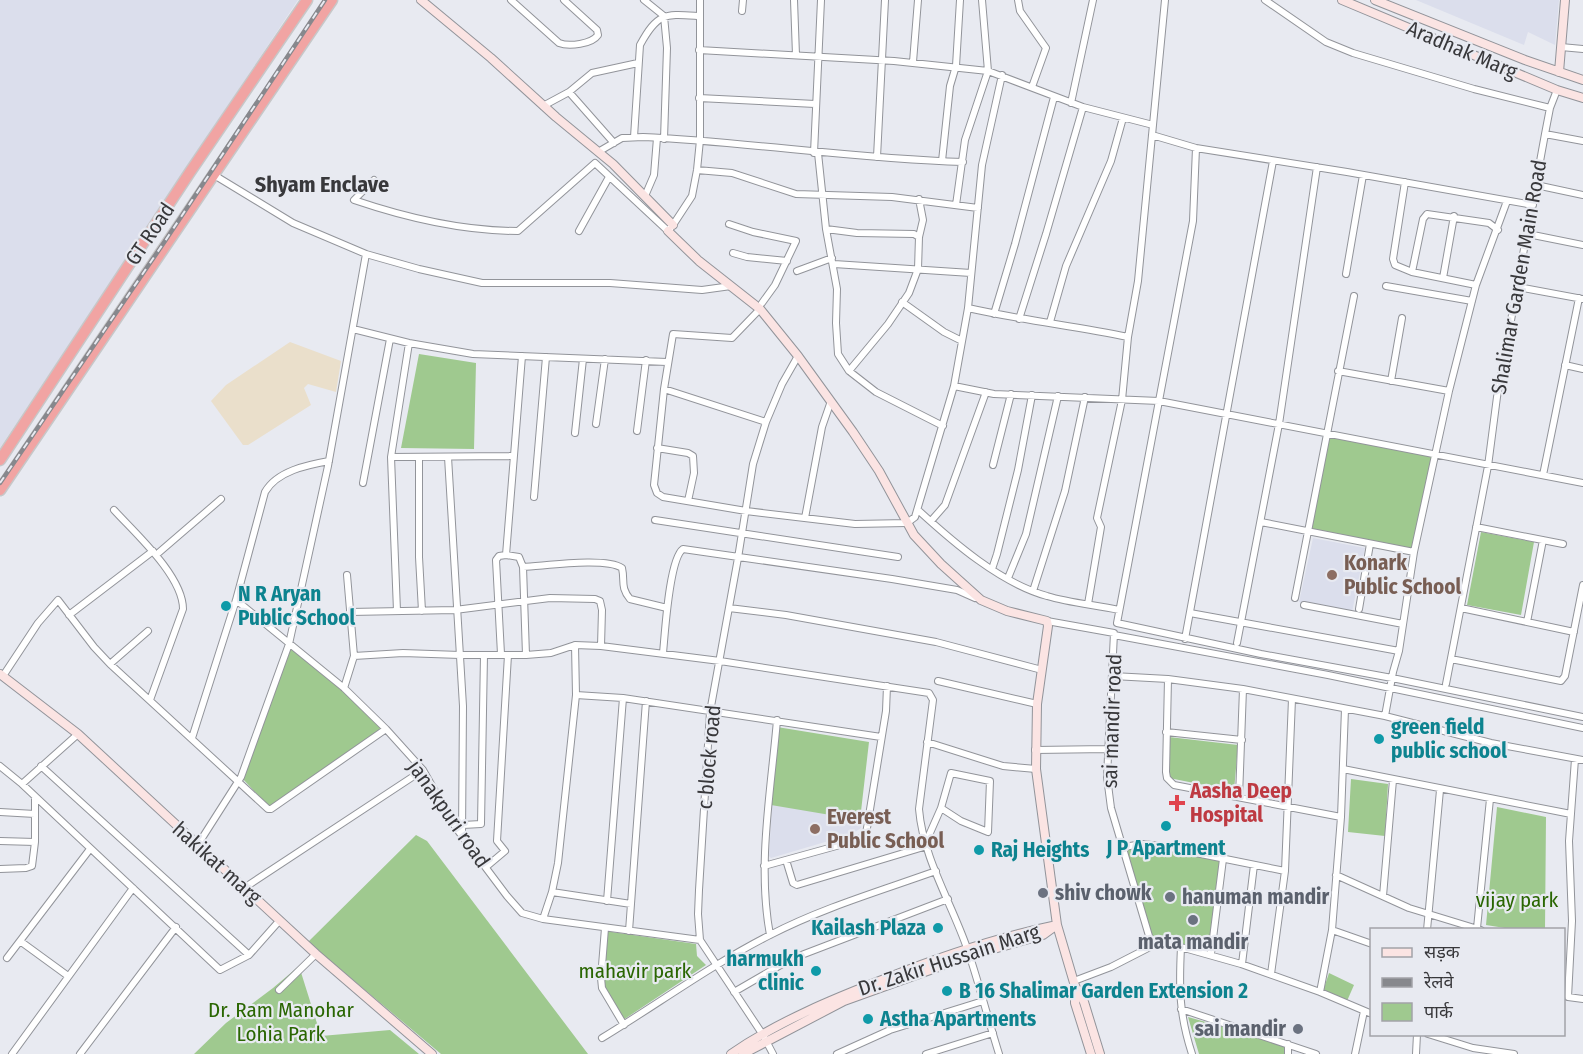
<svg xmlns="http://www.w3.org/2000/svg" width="1583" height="1054" viewBox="0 0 1583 1054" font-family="'Fira Sans Condensed','Noto Sans Devanagari',sans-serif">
  <rect width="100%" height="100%" fill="#e8eaf1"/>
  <path fill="#eadfcb" d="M290,342L341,361L336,392L308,384L304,388L311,405L248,445H243L211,401L226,385Z"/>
  <path fill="#dbdeec" d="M0,0H298L0,448Z
    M1416,0H1559L1555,45L1528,32L1524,45Z
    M1313,538L1365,548L1352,612L1299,602Z
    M772,804L863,817L861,828L852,834L771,858L769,856Z"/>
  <path fill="#9fc98f" d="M419,354L476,363L474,449L401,448Z
    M1327,432L1435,453L1414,552L1308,531Z
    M1481,532L1534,542L1521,615L1467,605Z
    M289,644L344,688L386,729L271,809L241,777Z
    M777,727L869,742L860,820L771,805L769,766Z
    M1169,737L1238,745L1234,791L1169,778Z
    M1351,779L1388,784L1385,836L1348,832Z
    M1497,807L1546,817L1545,929H1511L1486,925Z
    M416,835L427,841L588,1054H441L308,942Z
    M1142,844L1223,859L1211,954L1187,948L1152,946L1124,847Z
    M605,931L696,944L697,956L706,965L623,1020L606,996L601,972Z
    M299,966L321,1036L390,1030L419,1054H194L226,1023L273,988Z
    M1329,973L1354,985L1347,1001L1323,991Z
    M1188,1017L1285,1044V1054H1199Z"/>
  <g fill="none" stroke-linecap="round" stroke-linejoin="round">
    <g stroke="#92949a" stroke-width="8">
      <path id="street" d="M511,0L559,43C569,47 592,44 598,35L597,30L564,0
        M644,0L664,16L667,48L664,139
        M794,0L796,55
        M1018,0L1020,11L1046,48L1032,87
        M1265,0L1326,42L1353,53L1474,89L1550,108
        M742,11L743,0
        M1561,47L1583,49
        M699,50L894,61L988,71L1083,107L1153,125
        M913,62L918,0
        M569,92L614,143
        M699,98L815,104
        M1071,103L1093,0
        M543,106L569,92L592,73L638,63
        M1545,134L1583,141
        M1152,135L1196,148L1347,172L1533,205
        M634,137L640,45C658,12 665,14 699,16
        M1196,148L1193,221L1117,623L1261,654L1392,678L1583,717
        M598,152L622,138L643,137C750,142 856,159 963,162
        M814,153L821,0
        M818,153L826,229L837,289L836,323L838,354L849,371L876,392L943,426
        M877,157L885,0
        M942,161L950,86L956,66L960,0
        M697,170L732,173L796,194L892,197L978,208
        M214,175L293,223L366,254
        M374,180L354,200C407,218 463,231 518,231L595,163L668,231L673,225L692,196L697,170L700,140V0
        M1405,182L1393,259L1395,265L1412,272L1476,285
        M1536,185L1583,195
        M645,196L654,175L657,138
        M956,205L965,140L988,71L982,0
        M729,224L753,232L796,241L775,285L762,303
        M826,229L857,233L914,234L919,237
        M579,231L609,177
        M1528,234L1583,245
        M733,253L747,257L787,261
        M834,264L971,273
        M797,271L832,258
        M1412,272L1423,219L1427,214L1489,223L1498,230
        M1346,274L1363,175
        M1443,278L1454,216
        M1386,286L1472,301
        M1518,287L1583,299
        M902,302L944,332L962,341
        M968,308C1021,320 1075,326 1128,337
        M760,309L732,338L673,334L664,389L654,485L657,493L663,497L746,511L855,524L907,523L915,517L954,386L968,308L982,165L1002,75
        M994,314L1015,244L1054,97
        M1019,319L1046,234L1083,107
        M1050,322L1066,266L1111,161L1123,118
        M353,329L409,343L473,354L667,362
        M409,343L391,457L513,456
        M1565,365L1583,369
        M849,371L888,324L909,293L918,269L919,237L923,220L919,199
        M1338,371L1449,391
        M1391,381L1402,318
        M954,386L994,394L1159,401L1583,483
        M664,389L766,422
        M596,424L605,359
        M637,431L646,360
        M575,433L583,359
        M657,448L688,453L693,456L694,473L688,501
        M391,457L397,611
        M419,457V557L422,611
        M448,457L463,706L462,836
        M993,465L1011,394
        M1543,475L1579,298
        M363,483L390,339
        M534,497L546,357
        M114,510C135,533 183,576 183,609L150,700
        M918,510C953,542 1000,583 1047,596C1070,603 1096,605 1119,610
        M805,518L822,427L831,401
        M655,520L898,557
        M931,521L945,505L986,392
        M1261,522L1414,552
        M1476,527L1563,544
        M156,555L221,499
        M506,555L519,557L523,567L526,655
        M523,567C545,566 605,557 622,568C625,581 620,587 630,599L667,608
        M992,569L997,554L1018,470L1032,395
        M1008,578L1026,534L1058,396
        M1033,591L1065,491L1085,397
        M1295,598L1354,296
        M236,600L344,688L386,729L423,770L456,828L507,896L522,913L543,919L700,940
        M1088,604L1101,527L1097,518L1122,400L1128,337L1138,281L1165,0
        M1304,605L1403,624
        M729,608L786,615L936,642L1042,670
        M1461,608L1574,632
        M1359,609L1370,544
        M350,612L455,610L550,598L595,599L600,601L602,610L601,646
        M1190,613L1399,651
        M69,615L153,551
        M1047,621L1114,633L1107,777L1111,808L1152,946
        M1527,622L1543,540
        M1114,635L1328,675L1583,728
        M1185,639L1273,161
        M1237,643L1279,424L1317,167
        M663,653C665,634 669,559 683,549L892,579L957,590L975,598
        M501,654L496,560L499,556L506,555L522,356
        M354,656L403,653L460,655H526L551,653L575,645L601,646L720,661L929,693L933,700L919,809C923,858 951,902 967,948C979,983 988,1019 999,1054
        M1451,659L1561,681L1565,676L1583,585
        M110,664L148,631
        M3,676L38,623L58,600L94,647L110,664L268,809H271L386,729
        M1113,676L1168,679L1243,689L1385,716L1491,743L1583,760
        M1168,679L1166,772L1167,778L1174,785L1341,817
        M938,681L1037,704
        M1446,684L1488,466L1497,397L1545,134L1550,108L1557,90
        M344,688L354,656L347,575
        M576,695L623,698L881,737
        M1385,716L1393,672L1399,651L1414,552L1449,391L1476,285L1507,201
        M1166,732L1242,740
        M192,738L236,600L265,492C277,471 307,465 329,461
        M927,742L1003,766L1036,769
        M1035,750L1108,749
        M1575,759L1569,841L1572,921L1568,997L1583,999
        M0,766L22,784L220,970L249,955L280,920
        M41,766L249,955
        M1343,769L1571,814
        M22,784L78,734
        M1239,797L1243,689
        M0,812L35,814
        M463,825L481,824L484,655
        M0,841L35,842
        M926,842L941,808L961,821L988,832L990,781L951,773L941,808
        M197,846L241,777L289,644L328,466L366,254L419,269L482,283H610L702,290L731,286
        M1124,847L1142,844L1161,846L1285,871
        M786,860L793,883L797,885L927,846
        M764,866L858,840L866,834L886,711L887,686
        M486,867L505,851L497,841L508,655
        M0,869L26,868L32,866L35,842V797
        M1336,875L1409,908L1481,930
        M244,888L423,770
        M552,892L631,904
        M1383,896L1393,780
        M607,901L623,698
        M543,919L552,892L558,863L576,695L575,645
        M605,928L601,978L602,988L624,1025
        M1477,928L1490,799
        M1332,930L1372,944
        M1427,930L1440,790
        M629,931L646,701
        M770,935C757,865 771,791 777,720
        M20,941L68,976
        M1181,947C1179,988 1179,1014 1192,1054
        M1211,954L1223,859
        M7,958L90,849
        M1242,964L1254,865
        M1271,974L1285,871L1292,699
        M1074,981L1111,967L1152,946L1170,944L1241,964L1320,992L1372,1014
        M279,990L316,954
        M734,992L791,959L948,899
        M1320,992L1332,930L1341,817L1345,709
        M1181,1009L1316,1054
        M1428,1034L1473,1048L1514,1054
        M602,1038C658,1004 711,965 770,935C822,908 880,891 936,871
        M1288,1044V1054
        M12,1054L133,888
        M80,1054L176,927
        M773,1054L763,1035L700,940L698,914L699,890L710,712L738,558L753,464L766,422L782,384L798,356
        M837,1054L890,1030L983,1001
        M926,1054L993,1033
        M1355,1054L1364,1011
        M1416,1054L1417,1034"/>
    </g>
    <g stroke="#92949a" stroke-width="10">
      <path id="secondary" d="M421,0L491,58L556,117L613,164L673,225
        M1342,0L1557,90L1583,98
        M1375,0L1525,60L1583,80
        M1559,72L1565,0
        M668,231L699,261L760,309L798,356L853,432L879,471L914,535L941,564L981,600L1007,611L1047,621L1048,626L1037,704L1036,769L1057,925L1075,986L1084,1002L1100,1054
        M0,674L78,734L316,954L432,1054
        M1075,986V1003L1091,1054
        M731,1054C779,1021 833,999 887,978C942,956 999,937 1057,925
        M743,1054L844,1001L969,956L1043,935L1054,927"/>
    </g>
    <g stroke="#c7c7c8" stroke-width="13">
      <path id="highway" d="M0,460L190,172L307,0
        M0,490L332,0"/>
    </g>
    <use href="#street" stroke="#fff" stroke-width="6"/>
    <use href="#secondary" stroke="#fbe4e3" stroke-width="8"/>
    <use href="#highway" stroke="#f1a4a3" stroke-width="10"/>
    <g stroke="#87888d" stroke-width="4.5">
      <path id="rail" d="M0,483L165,241L325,0"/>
    </g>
    <use href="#rail" stroke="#e8eaf1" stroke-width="2" stroke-dasharray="7" stroke-linecap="butt"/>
  </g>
  <g fill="#8d6e63" stroke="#e8eaf1" stroke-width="2">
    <circle cx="1332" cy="575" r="6"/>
    <circle cx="815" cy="829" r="6"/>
  </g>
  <g fill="#0f9aa8" stroke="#e8eaf1" stroke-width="2">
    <circle cx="226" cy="606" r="6"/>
    <circle cx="1379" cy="739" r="6"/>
    <circle cx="1166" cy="826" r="6"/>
    <circle cx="979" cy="850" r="6"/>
    <circle cx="938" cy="928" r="6"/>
    <circle cx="816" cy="971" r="6"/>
    <circle cx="947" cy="991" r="6"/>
    <circle cx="868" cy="1019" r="6"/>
  </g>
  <path fill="#e0444e" stroke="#e8eaf1" stroke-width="2" d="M1174 794h6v6h6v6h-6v6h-6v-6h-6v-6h6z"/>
  <g fill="#6b7280" stroke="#e8eaf1" stroke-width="2">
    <circle cx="1043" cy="893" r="6"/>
    <circle cx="1170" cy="897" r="6"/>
    <circle cx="1193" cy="920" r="6"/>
    <circle cx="1298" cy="1029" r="6"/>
  </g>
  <g text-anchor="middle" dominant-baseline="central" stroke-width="4.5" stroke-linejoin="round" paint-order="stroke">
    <g font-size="21" fill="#38383b" stroke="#e8eaf1">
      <text transform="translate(1462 50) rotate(23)">Aradhak Marg</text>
      <text transform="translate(150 234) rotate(-56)">GT Road</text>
      <text transform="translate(1519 277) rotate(-80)">Shalimar Garden Main Road</text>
      <text transform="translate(1112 721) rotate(-88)">sai mandir road</text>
      <text transform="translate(709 757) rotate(-85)">c block road</text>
      <text transform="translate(449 814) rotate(55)">janakpuri road</text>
      <text transform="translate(217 863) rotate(42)">hakikat marg</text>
      <text transform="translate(949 960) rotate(-18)">Dr. Zakir Hussain Marg</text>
    </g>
    <g font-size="21" font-weight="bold" fill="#785e54" stroke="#e8eaf1" text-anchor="start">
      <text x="1344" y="563">Konark<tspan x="1344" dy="24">Public School</tspan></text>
      <text x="827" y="817">Everest<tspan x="827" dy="24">Public School</tspan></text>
    </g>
    <g font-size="21" font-weight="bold" fill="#0d838f" stroke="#e8eaf1" text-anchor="start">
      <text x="238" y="594">N R Aryan<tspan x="238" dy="24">Public School</tspan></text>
      <text x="1391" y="727">green field<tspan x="1391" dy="24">public school</tspan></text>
      <text x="1166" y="848" text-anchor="middle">J P Apartment</text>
      <text x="991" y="850">Raj Heights</text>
      <text x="926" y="928" text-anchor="end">Kailash Plaza</text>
      <text x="804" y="959" text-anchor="end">harmukh<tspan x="804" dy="24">clinic</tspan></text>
      <text x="959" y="991">B 16 Shalimar Garden Extension 2</text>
      <text x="880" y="1019">Astha Apartments</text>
    </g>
    <g font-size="21" font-weight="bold" fill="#be3a42" stroke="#e8eaf1" text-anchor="start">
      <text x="1190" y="791">Aasha Deep<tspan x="1190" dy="24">Hospital</tspan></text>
    </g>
    <g font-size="21" font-weight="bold" fill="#5b616d" stroke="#e8eaf1" text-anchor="start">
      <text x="1055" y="893">shiv chowk</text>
      <text x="1182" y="897">hanuman mandir</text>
      <text x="1193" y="942" text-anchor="middle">mata mandir</text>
      <text x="1286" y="1029" text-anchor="end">sai mandir</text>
    </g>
    <g font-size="21" fill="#2a6602" stroke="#e8eaf1">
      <text x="1517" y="900">vijay park</text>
      <text x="635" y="971">mahavir park</text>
      <text x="281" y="1010">Dr. Ram Manohar<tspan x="281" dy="24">Lohia Park</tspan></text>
    </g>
    <g font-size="22" font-weight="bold" fill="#38383b" stroke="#e8eaf1">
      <text x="322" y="184">Shyam Enclave</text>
    </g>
  </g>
  <rect x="1370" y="928" width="195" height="108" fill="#e8eaf1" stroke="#a2a3a8" stroke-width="1.5"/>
  <rect x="1382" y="948" width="30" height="9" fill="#fbe4e3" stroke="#a2a3a8" stroke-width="1.5"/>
  <text x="1424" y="958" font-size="18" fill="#38383b">सड़क</text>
  <rect x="1382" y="978" width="30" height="9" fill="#87888d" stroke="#a2a3a8" stroke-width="1.5"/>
  <text x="1424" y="988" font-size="18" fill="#38383b">रेलवे</text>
  <rect x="1382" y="1003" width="30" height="18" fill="#9fc98f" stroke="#a2a3a8" stroke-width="1.5"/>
  <text x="1424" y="1018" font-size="18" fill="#38383b">पार्क</text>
</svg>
